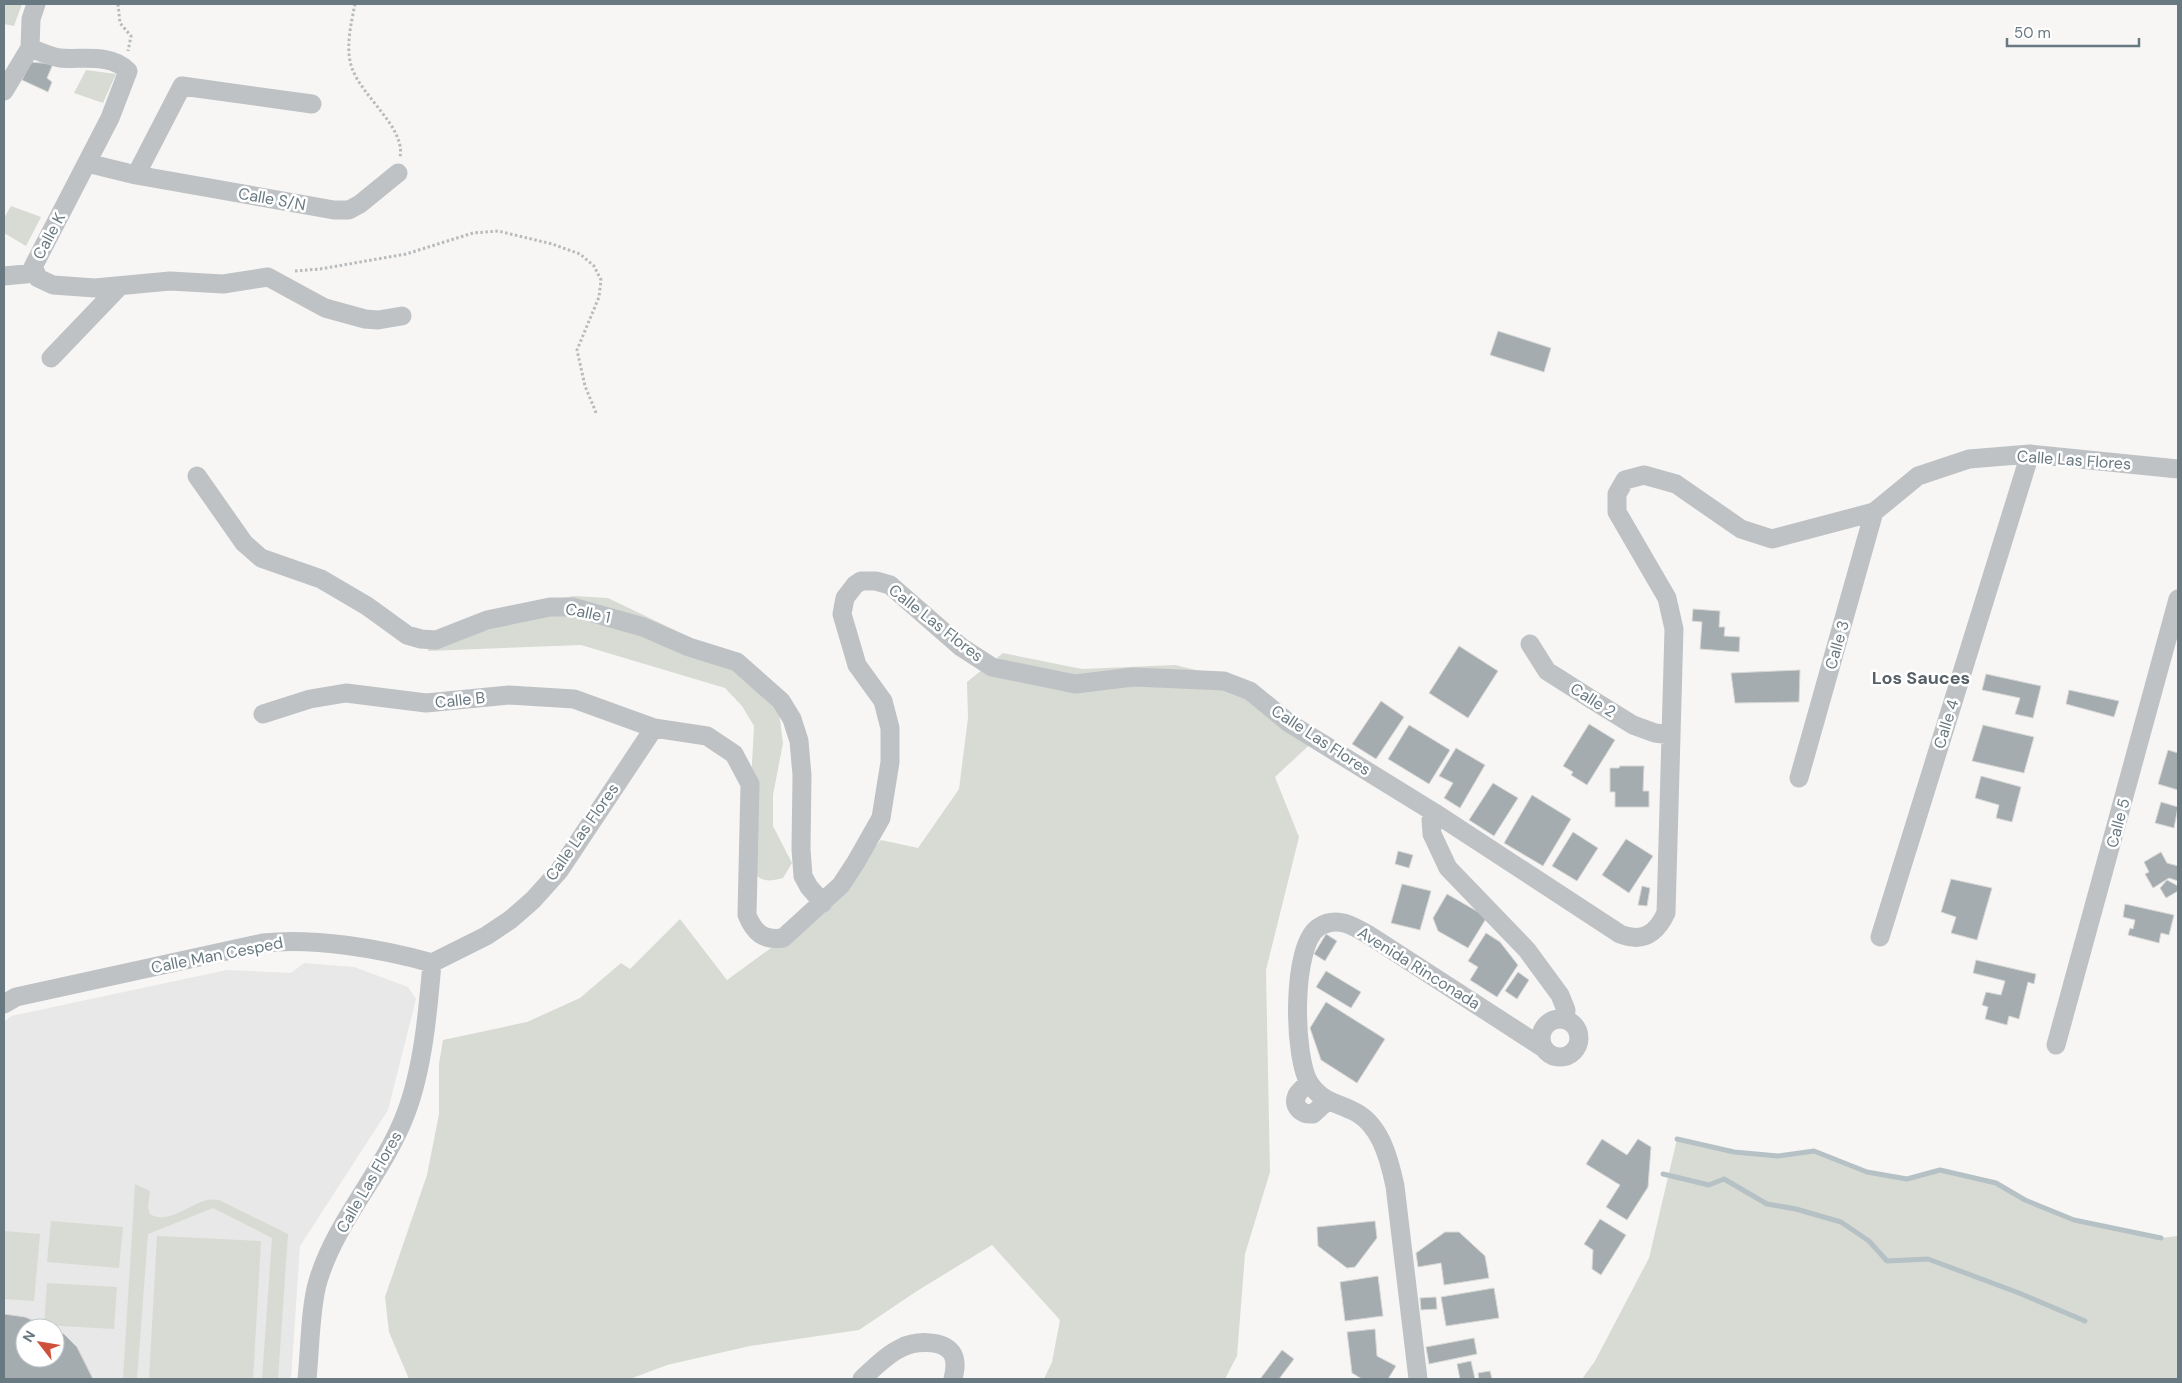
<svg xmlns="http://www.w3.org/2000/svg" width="2182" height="1383" viewBox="0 0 2182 1383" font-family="'DM Sans',sans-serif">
  <rect width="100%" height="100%" fill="#f7f6f4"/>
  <path fill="#e7e8e7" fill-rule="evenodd" d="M304,963L354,967L408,987L416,999L388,1110L300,1246L291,1379H4V1022L11,1016L227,970L291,973ZM25,1328H55V1358H25Z"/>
  <path fill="#d7dbd4" d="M4,4H22L14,26L4,24Z
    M86,70L116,74L103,103L74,93Z
    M11,206L41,217L26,246L4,233V218Z
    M574,596L608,598L743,663L779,712L783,743L773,795V826L792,863L783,878C761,884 757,879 747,860L754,726L742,706L725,688L581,645L428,651L429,635L486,613Z
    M1003,653L1082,669L1175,665L1242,681L1318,737L1275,777L1299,837L1266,970L1270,1172L1245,1254L1237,1356L1225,1379H1044L1052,1362L1060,1320L992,1245L917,1291L859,1330L750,1346L667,1365L630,1379H409L389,1332L385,1297L427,1175L439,1114V1064L443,1040L527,1022L580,998L621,963L630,969L680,919L727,980L819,913L881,840L918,848L959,789L968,718L967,682Z
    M1677,1139L1734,1152L1778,1156L1814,1151L1867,1172L1907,1179L1940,1170L1996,1183L2025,1200L2074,1220L2161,1238L2178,1236V1379H1582L1595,1361L1649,1258Z
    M135,1184L150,1191L148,1207L150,1214C168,1225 190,1204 207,1200C211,1199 215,1200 219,1200L288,1234L278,1379H262L272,1238L213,1208L148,1234L137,1379H123Z
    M51,1221L123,1227L119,1268L47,1262Z
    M4,1231L40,1234L34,1301L4,1299Z
    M157,1236L261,1241L253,1379H149Z
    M47,1283L117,1287L114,1329L44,1325Z"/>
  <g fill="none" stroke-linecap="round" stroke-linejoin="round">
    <path stroke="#b5c1c4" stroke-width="5" d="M1677,1139L1734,1152L1778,1156L1814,1151L1867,1172L1907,1179L1940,1170L1996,1183L2025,1200L2074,1220L2161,1238
      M1663,1174L1709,1185L1724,1179L1767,1204L1796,1209L1841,1222L1869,1241L1887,1261L1928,1259L2019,1293L2085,1321"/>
  </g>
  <path fill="#a4acb0" stroke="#d8d8d6" d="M31,62L53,64L47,78L52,82L48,92L22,80Z
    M1498,331L1551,348L1544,372L1490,355Z
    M1693,609L1720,611L1719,627H1725L1724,636L1740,637L1739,652L1700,649L1702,622L1692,621Z
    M1459,646L1498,671L1468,718L1429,693Z
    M1800,670L1799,702L1735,703L1731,673Z
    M1986,674L2041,686L2033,718L2015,714L2020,698L1982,690Z
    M2069,690L2119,701L2114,717L2066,704Z
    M1381,701L1404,717L1376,759L1352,744Z
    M1589,724L1615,740L1587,785L1571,775L1573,772L1563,766Z
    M1409,725L1450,750L1429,784L1388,759Z
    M1983,725L2034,737L2024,773L1972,761Z
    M1456,748L1485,765L1460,808L1444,798L1453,783L1439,776Z
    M2168,750L2178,753V790L2158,784Z
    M1620,766H1644L1643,791H1649V807H1615V792H1610V768H1619Z
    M1981,776L2021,787L2012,822L1996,818L1999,805L1975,798Z
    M1493,783L1518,798L1494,836L1469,820Z
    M1532,795L1571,819L1543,866L1504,843Z
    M2161,802L2178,807L2174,828L2155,823Z
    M1573,832L1598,848L1577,881L1552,866Z
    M1626,839L1653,856L1629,893L1602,875Z
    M1398,851L1413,855L1409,868L1395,864Z
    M2161,852L2167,863L2178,866V881L2169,878L2153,888L2145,874L2149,872L2144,862Z
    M1951,879L1992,888L1977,940L1951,933L1956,917L1941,912Z
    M2167,880L2178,886V891L2166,898L2160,888Z
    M1402,884L1431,891L1420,930L1391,923Z
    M1642,886L1650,888L1647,906L1638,905Z
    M1447,894L1487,917L1468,948L1438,931L1433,918Z
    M2125,904L2174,915L2169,935L2161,933L2159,943L2128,935L2130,928L2133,929L2135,920L2123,917Z
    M1486,933L1500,942L1518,965L1497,997L1470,980L1478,967L1468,961Z
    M1326,934L1337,941L1325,961L1314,954Z
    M1976,960L2036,974L2034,984L2028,982L2019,1019L2009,1016L2007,1025L1985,1019L1988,1007L1982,1005L1986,992L2001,995L2005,981L1973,973Z
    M1326,971L1361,992L1351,1008L1316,987Z
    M1518,972L1529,980L1517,999L1505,991Z
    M1326,1002L1385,1039L1357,1083L1321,1060L1310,1028Z
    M1602,1139L1627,1155L1638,1139L1651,1147L1648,1187L1627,1220L1606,1207L1620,1185L1586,1164Z
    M1600,1219L1626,1235L1601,1275L1592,1269L1593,1250L1584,1244Z
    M1375,1221L1377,1238L1355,1267L1347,1268L1318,1246L1317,1227Z
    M1445,1232H1459L1485,1256L1489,1278L1444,1285L1441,1263L1418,1267L1416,1253Z
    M1378,1276L1383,1316L1345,1321L1340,1282Z
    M1494,1288L1499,1318L1446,1326L1441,1297Z
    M1436,1297L1437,1309L1421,1310L1420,1298Z
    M4,1314L25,1317L51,1328H25V1358H55V1330L64,1334L77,1347L93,1379H4Z
    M1375,1329L1377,1356L1396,1366L1388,1379H1362L1352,1373L1347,1332Z
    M1474,1338L1477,1354L1429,1364L1426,1347Z
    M1282,1350L1294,1359L1279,1379H1260Z
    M1471,1361L1475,1379H1460L1457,1364Z
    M1490,1371L1492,1379H1479L1478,1373Z"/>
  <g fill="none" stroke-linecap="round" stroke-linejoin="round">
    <path stroke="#b8bbbd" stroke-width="3" stroke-dasharray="2.5 2.5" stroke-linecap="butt" d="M118,4L120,23L131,36L128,51
      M355,4C351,24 345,49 352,68C362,97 406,128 400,157
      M295,271L320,269L406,254L473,233L498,231L552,244L580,254L594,266L601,280L599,297L577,350L585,386L597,415"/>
    <path stroke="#bec2c5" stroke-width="19" d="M36,4L31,19L30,48C39,51 50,57 60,58C82,60 111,53 128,71L110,118L33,267L38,278L53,285L95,288L170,281L223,284L268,277L325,308L365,319L378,320L402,316
      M4,91L30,48
      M87,163L136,175L334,210H349L360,204L398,173
      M136,175L182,86L312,104
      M4,276L36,273
      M51,358L120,286
      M197,476L244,543L261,558L321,579L367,606L407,635L421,639L436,640L487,620L550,607H572L643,627L689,647L737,662L781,701L792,719L799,741L802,775L801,849L803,876L809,887L823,903
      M1530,644L1547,671L1591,699L1633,725L1655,733L1670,735
      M263,714L310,699L346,693L426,703L509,695L574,699L654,728L707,736L734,754L750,784L747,915C754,932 763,941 783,938L841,885L856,862L881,818L890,762V728L883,701L857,665L842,614L845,598L855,585L861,581H876L890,585L961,647L992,667L1075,684L1133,677L1180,679L1224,681L1250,691L1289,723L1435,813L1620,934C1643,943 1656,934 1666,913L1674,629L1667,598L1617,512V494L1625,480L1644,475L1676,484L1741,529L1772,539L1874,512L1918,476L1969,459L2030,454L2178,469
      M1799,778L1874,512
      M1435,813L1431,819L1432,834L1448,868L1527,950L1560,995L1566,1010L1565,1019
      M1880,937L2030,454
      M4,1004L16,997L263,943C313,937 383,949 432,963
      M1541 1038a19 19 0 1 1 38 0a19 19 0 1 1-38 0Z
      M2056,1045L2178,599
      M1309,1083C1305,1086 1300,1090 1297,1095C1292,1107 1302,1115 1313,1114L1327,1101
      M307,1379C310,1351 310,1307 318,1281C336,1220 384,1172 406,1113C423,1068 428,1011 432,963L486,936L510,920L533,900L559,871L654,728
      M862,1379C874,1368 886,1355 901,1348C914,1341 942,1339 952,1353C957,1361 955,1371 953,1379
      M1418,1379L1395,1186C1389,1158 1380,1122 1351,1110C1334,1102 1322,1101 1310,1084C1293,1059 1291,944 1319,927C1338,915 1355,927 1372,937L1542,1047"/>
  </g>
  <g text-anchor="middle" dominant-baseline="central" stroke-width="5" stroke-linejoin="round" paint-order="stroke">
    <g font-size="16" fill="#697982" stroke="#fff">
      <text transform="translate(272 199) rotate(10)">Calle S/N</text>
      <text transform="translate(49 236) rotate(-62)">Calle K</text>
      <text transform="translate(2074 460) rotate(4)">Calle Las Flores</text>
      <text transform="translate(588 613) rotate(12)">Calle 1</text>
      <text transform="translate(936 623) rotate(38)">Calle Las Flores</text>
      <text transform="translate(1837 645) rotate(-74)">Calle 3</text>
      <text transform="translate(460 700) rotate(-6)">Calle B</text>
      <text transform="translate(1593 700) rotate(32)">Calle 2</text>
      <text transform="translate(1946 724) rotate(-73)">Calle 4</text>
      <text transform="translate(1321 740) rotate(33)">Calle Las Flores</text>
      <text transform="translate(2118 823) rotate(-75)">Calle 5</text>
      <text transform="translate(582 832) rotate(-55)">Calle Las Flores</text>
      <text transform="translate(217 955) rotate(-11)">Calle Man Cesped</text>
      <text transform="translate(1419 968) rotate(32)">Avenida Rinconada</text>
      <text transform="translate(369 1182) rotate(-60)">Calle Las Flores</text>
    </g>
    <g font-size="18" font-weight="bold" fill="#566168" stroke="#fff">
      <text x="1921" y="678">Los Sauces</text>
    </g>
  </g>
  <rect width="2182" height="1383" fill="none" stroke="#697982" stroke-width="10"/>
  <g transform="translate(40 1343) rotate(301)"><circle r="24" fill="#ffffff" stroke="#c3c9cd"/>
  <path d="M0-4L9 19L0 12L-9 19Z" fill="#cf503b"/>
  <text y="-8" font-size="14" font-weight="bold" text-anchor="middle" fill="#697982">N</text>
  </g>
  <path d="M2007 38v8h132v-8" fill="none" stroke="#697982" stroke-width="2.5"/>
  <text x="2014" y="38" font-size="15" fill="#697982" stroke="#ffffff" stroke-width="4" paint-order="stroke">50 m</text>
</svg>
